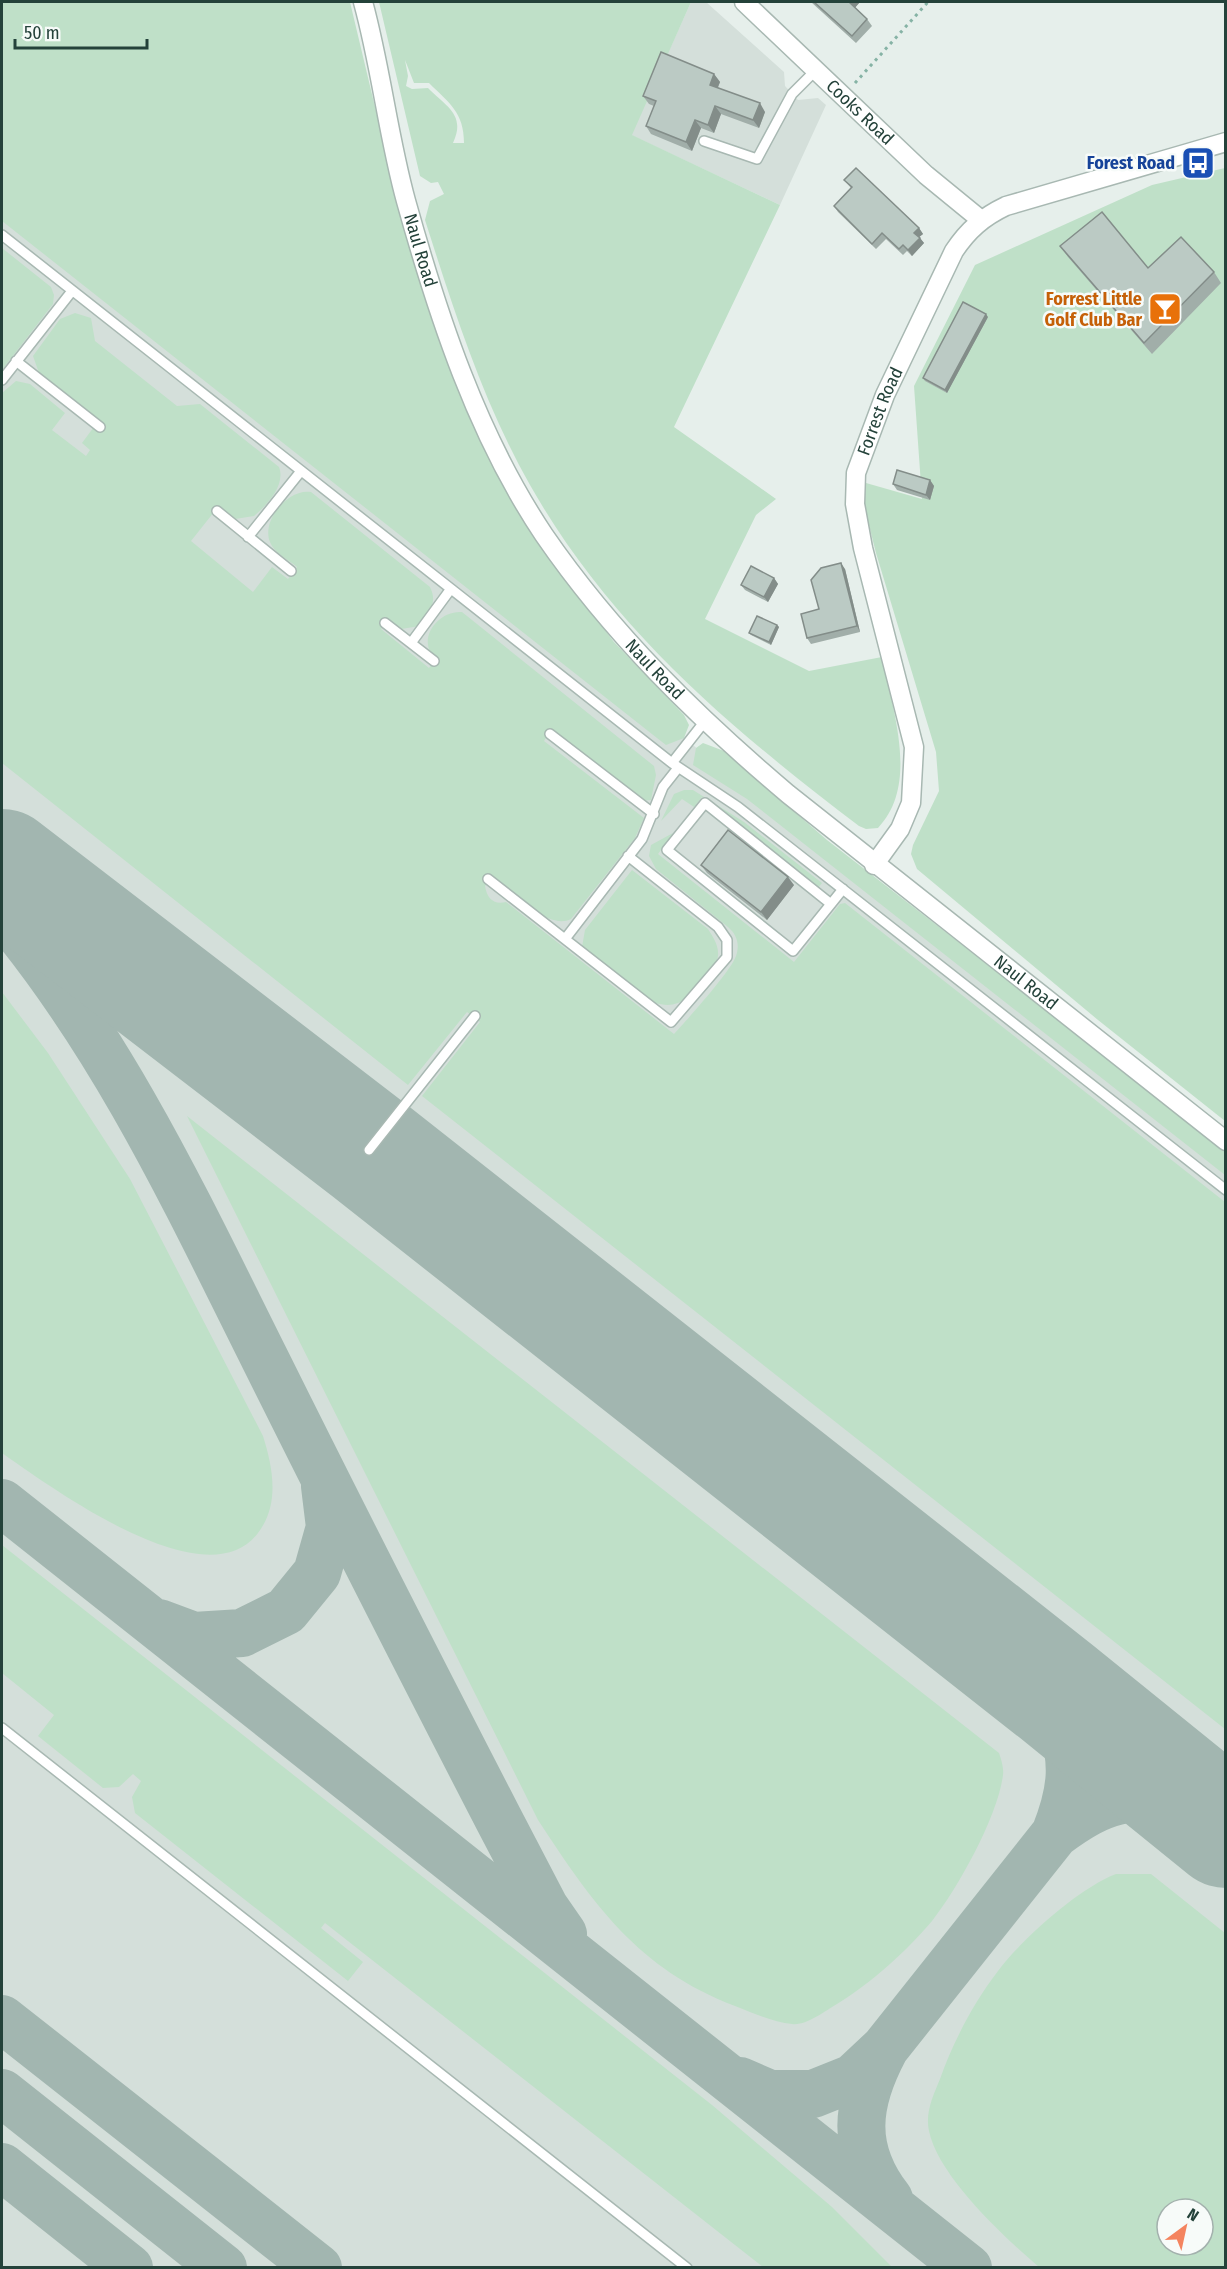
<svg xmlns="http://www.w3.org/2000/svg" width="1227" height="2269" viewBox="0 0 1227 2269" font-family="'Fira Sans Condensed',sans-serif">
  <rect width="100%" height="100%" fill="#e6efeb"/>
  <path fill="#d4dfda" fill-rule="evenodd" d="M691,2H706L784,72L785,86L798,100L818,98L826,105L780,205L631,135Z
    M2,196L1225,1168V2267H2ZM1167,2209H1203V2245H1167Z"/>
  <path fill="#bfe0c8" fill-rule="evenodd" d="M2,2H350L380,128L427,304L472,420L548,555L614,642L684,715L689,725L684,738L666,745L657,738L2,221Z
    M379,2H691L632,135L780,205L674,427L776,499L756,515L705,619L809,671L882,657C892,709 920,784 878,828L866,829L859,826C730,728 611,628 530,485C483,402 454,311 425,220L430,201L444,194L438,182L431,183L420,176ZM405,60L414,83H429C449,103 464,112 464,143H453C466,115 447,107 428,88L412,89L406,86L408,76Z
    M1225,168V1121L1098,1020L917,869L911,854L913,845L939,791L936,752L876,553L864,505L866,483L922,499L914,386L975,265L1152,185Z
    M2,248L51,287L54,295L53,304L2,370Z
    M75,313L91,318L95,341L177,406L200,404L279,467C286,485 267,505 254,516L235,519L218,507L191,541L253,592L272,567L288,579L297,567C289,560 274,553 270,542C261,521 288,488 311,492L430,587C438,603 429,612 420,626L401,629L388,620L381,629L429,668L436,659C415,640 438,610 462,612L654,766L656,775L651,800L640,801L549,733L544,741L644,818L635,838L571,919C548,931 511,891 493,876L485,886C487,898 493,905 506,902L674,1034C686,1021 731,971 736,956C740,944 737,935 728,927L656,869L649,856L651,845L673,833L658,854L794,962L840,904L845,903L1225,1202V1729L422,1096L480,1022L467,1012L408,1085L2,763V393L16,381L30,384L65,413L52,430L86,456L90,450L82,443L99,420L39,373L33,356L60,319Z
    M703,743L724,751L827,840L1225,1149V1175L747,799L693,765L696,748Z
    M684,790H693L744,822L822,883L818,888L702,797L694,807L682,799L661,821L674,794Z
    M632,870L708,929C713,937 719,945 718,956C717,967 689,999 678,1003C670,1006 663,1005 655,1003L582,947L585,930Z
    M2,992L48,1053L130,1179L263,1436C273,1468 280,1504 258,1533C206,1602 51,1487 2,1453Z
    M187,1116L999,1753C1001,1759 1004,1768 1003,1775C998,1816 958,1888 932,1921C906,1952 871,1983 837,2004C825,2011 806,2026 792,2024C773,2022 753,2013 735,2006C638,1969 593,1904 538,1820Z
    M2,1545L712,2105L832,2207L892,2267H763L325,1923L321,1928L363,1962L348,1981L135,1813L132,1797L141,1781L133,1774L119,1787L103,1788L38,1736L54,1715L2,1673Z
    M1116,1874H1151L1225,1933V2267H1039C1005,2238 938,2176 929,2131C925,2113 933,2096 940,2079C953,2042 974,2002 998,1971C1022,1939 1079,1888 1116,1874ZM1167,2209H1203V2245H1167Z"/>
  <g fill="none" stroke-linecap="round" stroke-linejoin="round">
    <path stroke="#a2b6b0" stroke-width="48" d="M2,912C115,1047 187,1203 265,1359C341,1512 419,1665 498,1818L545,1908L563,1934
      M2,1503L968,2268
      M159,1623L194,1636L242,1633L286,1611L317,1573L330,1527L325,1486
      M1055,1834C1080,1771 1068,1754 1057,1692
      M2,2019L318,2268
      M884,2050C856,2103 850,2149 889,2199
      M740,2081L770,2094H813L853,2078L885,2048L1055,1834C1107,1796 1124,1796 1187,1799
      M2,2093L223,2268
      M2,2167L129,2268"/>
    <path stroke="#a2b6b0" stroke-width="118" d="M2,868L369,1150L1057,1692L1226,1829"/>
    <g stroke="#a8b8b2" stroke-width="12">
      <path id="service" d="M704,141L757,159L792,94L816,70
        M2,235L672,763L738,807L1226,1190
        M16,361L100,427
        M2,380L72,291
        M217,511L291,571
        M248,537L301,471
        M385,623L434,661
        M411,643L450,590
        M550,734L654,814
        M672,763L705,721
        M488,879L671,1022L727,957V940L718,927L628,856
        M831,904L705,803L667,850L793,951L843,889
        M565,939L642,839L663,787L678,768
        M369,1150L475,1016
        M2,1728L687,2268"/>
    </g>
    <g stroke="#a8b8b2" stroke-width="21">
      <g id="minor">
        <path id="s1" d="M744,2L926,175L981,220"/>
      </g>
    </g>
    <g stroke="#a8b8b2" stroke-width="21">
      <g id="tertiary">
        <path id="s2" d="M363,2C381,67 388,136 406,201C438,316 477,435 544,535C612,634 697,717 788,794L1226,1141"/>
        <path id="s3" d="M874,865L900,829L911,803L914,747L863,548L855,504L856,473L885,395L954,251C968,230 983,217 1006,206L1226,142"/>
      </g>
    </g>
    <path stroke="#86b3a5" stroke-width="3" stroke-dasharray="3 4.5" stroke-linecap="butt" d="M855,83L928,2"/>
    <use href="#service" stroke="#fff" stroke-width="9"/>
    <use href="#minor" stroke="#fff" stroke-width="18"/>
    <use href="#tertiary" stroke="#fff" stroke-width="18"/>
  </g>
  <path fill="#a1aea9" d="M811,2H860L855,7L867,19L872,26L856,43Z
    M714,74L720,82L718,88L765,112L759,128L721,114L714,133L701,128L692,151L651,134L646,126L654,106L649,104L643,96Z
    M844,180L919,228L923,234L919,237L924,243L912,256L907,251L903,255L886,239L876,249L838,212L834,206L851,188Z
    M1060,246L1148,268L1214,272L1221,283L1152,354L1068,257Z
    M988,317L947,393L925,381L923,378Z
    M930,480L934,486L930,500L897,490L893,484Z
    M845,569L860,632L811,644L807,638L819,609Z
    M774,578L778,584L768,602L745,590L741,585Z
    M777,625L779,627L771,645L751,635L749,633Z
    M701,865L794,885L767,920L707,873Z"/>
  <path fill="#838d89" d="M849,2H860L854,9Z
    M714,74L720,82L715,93L710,85Z
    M760,103L765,112L759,128L753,120Z
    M715,106L721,114L714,133L708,125Z
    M695,120L701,128L692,151L686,142Z
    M919,228L923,234L918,238L914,233Z
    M920,238L924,243L912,256L908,250Z
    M986,314L988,317L947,393L945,390Z
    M930,480L934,486L930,500L926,495Z
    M841,563L845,569L860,632L857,626Z
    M774,578L778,584L768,602L764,597Z
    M777,625L779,627L771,645L769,642Z
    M788,877L794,885L767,920L761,912Z"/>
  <path fill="#bbcac4" stroke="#838d89" stroke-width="1.5" d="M814,2H849L867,19L852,36Z
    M661,52L714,74L710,85L760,103L753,120L715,106L708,125L695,120L686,142L646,126L656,101L643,96Z
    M856,168L919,228L914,233L920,238L908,250L903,245L899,249L882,233L872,244L834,206L852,187L844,180Z
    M1102,212L1148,268L1181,237L1214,272L1144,343L1060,246Z
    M963,302L986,314L945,390L923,378Z
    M897,470L930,480L926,495L893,484Z
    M841,563L857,626L807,638L801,614L819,609L811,580L821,568Z
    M751,566L774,578L764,597L741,585Z
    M757,616L777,625L769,642L749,633Z
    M728,830L788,877L761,912L701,865Z"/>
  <defs>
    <g id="bus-square" transform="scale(1.725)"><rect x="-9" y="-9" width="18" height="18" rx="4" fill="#1a4fb4" stroke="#f7fbf9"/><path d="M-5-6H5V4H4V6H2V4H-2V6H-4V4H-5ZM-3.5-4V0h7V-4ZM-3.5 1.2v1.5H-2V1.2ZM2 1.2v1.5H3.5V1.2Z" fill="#fff"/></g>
    <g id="bar-square" transform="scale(1.725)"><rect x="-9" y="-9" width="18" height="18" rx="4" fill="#e8710a" stroke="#f7fbf9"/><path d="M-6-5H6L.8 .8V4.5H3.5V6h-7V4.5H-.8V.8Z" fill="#fff"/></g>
  </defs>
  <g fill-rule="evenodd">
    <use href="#bus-square" x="1198" y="163"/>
    <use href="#bar-square" x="1165" y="309"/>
  </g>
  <g text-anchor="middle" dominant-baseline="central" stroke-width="5" stroke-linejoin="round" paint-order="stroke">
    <g font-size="18" fill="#24423a" stroke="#f7fbf9">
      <text stroke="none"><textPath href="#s1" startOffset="160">Cooks Road</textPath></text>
      <text stroke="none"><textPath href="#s2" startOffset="255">Naul Road</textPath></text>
      <text stroke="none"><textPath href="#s3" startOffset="476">Forrest Road</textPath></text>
      <text stroke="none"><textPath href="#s2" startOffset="741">Naul Road</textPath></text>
      <text stroke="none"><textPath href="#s2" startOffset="1227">Naul Road</textPath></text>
    </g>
    <g font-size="18" font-weight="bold" fill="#164399" stroke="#f7fbf9" text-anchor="end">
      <text x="1175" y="163">Forest Road</text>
    </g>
    <g font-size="18" font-weight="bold" fill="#c56008" stroke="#f7fbf9" text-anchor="end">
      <text x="1142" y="299">Forrest Little<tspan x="1142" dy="21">Golf Club Bar</tspan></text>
    </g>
  </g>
  <rect width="1227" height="2269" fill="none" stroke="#24423a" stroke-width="6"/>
  <g transform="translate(1185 2227) rotate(33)"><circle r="28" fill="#f7fbf9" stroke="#a3b1ad" stroke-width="1.5"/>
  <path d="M0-4.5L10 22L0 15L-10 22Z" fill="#f4845f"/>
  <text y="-9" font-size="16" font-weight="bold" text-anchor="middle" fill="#24423a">N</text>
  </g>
  <path d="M15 39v9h132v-9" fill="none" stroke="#24423a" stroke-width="3"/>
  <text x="24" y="39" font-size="18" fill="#24423a" stroke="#f7fbf9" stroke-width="4.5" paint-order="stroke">50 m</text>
</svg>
